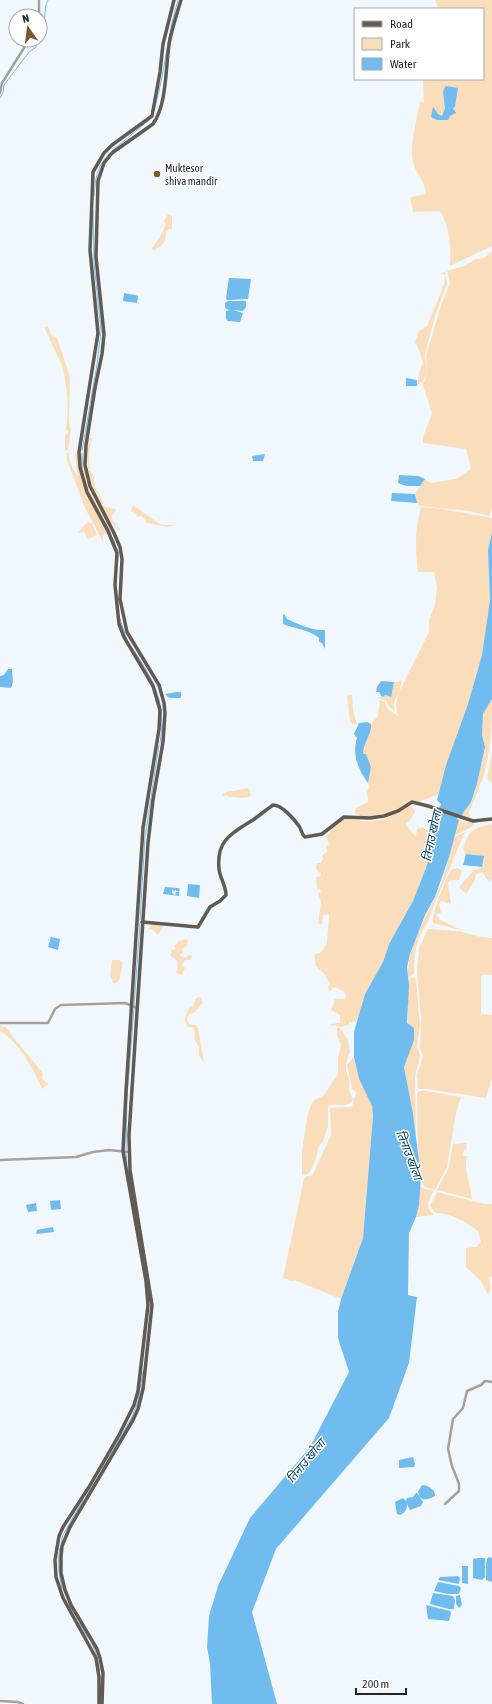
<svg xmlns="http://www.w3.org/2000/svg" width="492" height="1704" viewBox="0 0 492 1704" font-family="'Asap Condensed','Noto Sans Devanagari',sans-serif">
  <rect width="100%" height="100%" fill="#f1f8fd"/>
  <path fill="#fadebb" d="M435,0H492V246L450,266C451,247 450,227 440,211L413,212L410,197L426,194C424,178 416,175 413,162C409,148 417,117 420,102H424L423,79H483V9H438Z
    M168,214L172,216V229H169L166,232C167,243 162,245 153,251L152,248L160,237L166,224L164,221Z
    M492,251V508L489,516L469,511L420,506L417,503L415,494L424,480V478L430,483L456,479L471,469L466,449L423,443V437L432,413L422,383L424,382L427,374L423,381L417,386L419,373L423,363L419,350L415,342L419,331L427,326L444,285L445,275L441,273L445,272L447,284L435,316L425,355L427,373L426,356L442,302L450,284L447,271L464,266L476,259L484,258Z
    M48,326L51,335L57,338L70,377L69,421L71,429L68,450L65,451V435L67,434L68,431L66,429C69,409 68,381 60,361C55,350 49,339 44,327Z
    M89,438H92L90,445L89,462L90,470L93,474L95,487L104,503L100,504C90,482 84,462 89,438Z
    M66,452L68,453L72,467L78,478L75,455L77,452L83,453L87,483L113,534L109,536L108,533L103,535V542L85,508L67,460Z
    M133,505L161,525H177L167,527L146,523V520L141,516L137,517L136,513L131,511Z
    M101,506L116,509L114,514L111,515L113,521L115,522L120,529L119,531L112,523H110Z
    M421,507L436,508L492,518V532L488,550L490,600L482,655L468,704L446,765L439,794L419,802L410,801C398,811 368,825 355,813L356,808L368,802L367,792L369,787L368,783L371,767L363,754V745L369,735L371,724L378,716L380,700L385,702L388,709L398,716L396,705L398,694L429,632V620L435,605L437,588L434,572H418C415,548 415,531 421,507Z
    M88,522L92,523L97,535L88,539L84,532L77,533Z
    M400,680L402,681C400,693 393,698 394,711L388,705L386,701L378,698L386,695L390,697L394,682H399Z
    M352,695L353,710L357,725L350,722L347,696Z
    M492,699C492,729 491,750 483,778C479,790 473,801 469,813L470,818L477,820L475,821L461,816L471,802L477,784L485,747L482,735L483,714Z
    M492,751V783L487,779Z
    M249,788L251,795C245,801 236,796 228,797L227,795L223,796L222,794L227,792Z
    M409,805L414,809L415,812L411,819L406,824L412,833L416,836L417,829L422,827L432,833V848L426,868L413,901L389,944L383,962L365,994L358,1019L352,1023L349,1022V1025L340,1027L330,1025L331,1024L340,1023V1015L331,1010L335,999H345L346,995L343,991L334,987L329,992L328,986L330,985L325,975L316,966L314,954L320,953L327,944L329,914L323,915L322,925L318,923L321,902L318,893L321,892L320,889H317L316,877L321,876V872H318L316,869L317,863H321L323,859L322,855L327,852L326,846L329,845L326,836C331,831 337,821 344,819C351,816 356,821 363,821C380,823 397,815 409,805Z
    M459,820L462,822H473L475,825L454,836Z
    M492,824V879L489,882L482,872L476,875L474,882L466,894L459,887L473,871L482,867L484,856L466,854L463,849C469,830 473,828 492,824Z
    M465,832L432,910C430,921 424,926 420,936C415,947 414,960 414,973L408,979C407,949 422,924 435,898C444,880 449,859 453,839L458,835Z
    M458,868L462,871L459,880H451L448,882L451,904L441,901L439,904L441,913L436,915L440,920L464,931L433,923C431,915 445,882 449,873L451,870Z
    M151,924L164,926L158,935L153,930L149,929Z
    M428,929L458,931L481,937L492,938V975H481V1014L492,1015V1078L486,1098L427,1089H418L417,1075L423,1056L420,1049L421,1019L417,972L419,948Z
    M187,939L188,941L187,946L182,949L183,953L179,955L185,958L189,955L192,956L191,960H185L182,965L185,968L182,975L176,973L178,963L174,958L170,956L172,949L174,950L176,949L174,946L179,941Z
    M112,960H119L123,963L119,981L116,983H113L110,974Z
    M412,977L416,979L420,1025L417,1046L420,1055L415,1077L416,1138L404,1066L408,1054V980Z
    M200,997L203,1002L194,1013L189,1014L187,1019L189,1024L196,1025L198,1028L204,1062L199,1056V1047L194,1039L195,1033L193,1027H188C182,1019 186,1015 189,1008L193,1006L196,998Z
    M0,1026L6,1027C17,1044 32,1058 43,1074L42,1079L49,1084L42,1089C35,1071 17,1040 0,1031Z
    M337,1028H340L348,1040L350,1052L346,1063V1071L349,1078V1090L353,1099C348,1110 337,1102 328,1106V1126L323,1142L319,1145C317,1155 315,1166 308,1174L302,1175V1151L308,1112L313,1101L324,1095L338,1074V1058L341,1045L337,1035Z
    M354,1057L359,1079L372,1106L373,1116L363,1238L341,1299L294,1280L292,1281L283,1278L304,1179L307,1176H312L331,1135L330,1108L352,1107L356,1092L352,1089L347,1065Z
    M419,1091H426L461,1097L456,1113L447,1167L435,1190L425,1187L420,1179L418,1160L417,1093Z
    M466,1143L467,1149L464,1150L463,1156H467C463,1169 471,1186 472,1199L437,1190L449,1167L453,1144Z
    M420,1187L434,1191C429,1200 424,1207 434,1215L416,1217Z
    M437,1192L484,1204H492V1277H489L491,1289L488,1294L480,1280L466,1267V1248L476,1247L481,1242L478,1231C466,1222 451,1213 435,1213L430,1206Z"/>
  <path fill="#71bcef" d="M447,86L458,88L455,107L453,108L456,113L450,116L448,120H437L431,117L433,107L434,108L438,114L442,116L445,108L443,92L445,87Z
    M229,278L251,279L248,299L227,300L226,298Z
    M124,293L135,295L138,296L137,303L123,301Z
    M228,301H246V307L243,311L233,310L243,313L240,322L228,321L226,319V311L229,310L225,308V303Z
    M406,378L417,380V386H406Z
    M265,454L263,461H253L252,456Z
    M399,475L418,476L425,479L420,486H406L398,483Z
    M392,493L415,494L417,503L391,501Z
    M492,532V699L483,714L482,735L485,747L477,784L471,802L461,816H458L457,819L459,820L449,857L435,897L425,915L410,954L407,967L409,986L407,1023L414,1028V1040L404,1067L413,1114L421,1177L419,1205L416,1217L409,1233L408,1295L417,1297L409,1363L389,1418L276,1549L252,1612L277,1704H212L210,1664L207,1647L209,1616L218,1586L250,1518L310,1447L349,1372L338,1338V1312L341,1299L363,1238L373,1116L372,1106L359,1079L354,1057V1032L365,994L383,962L389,944L413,901L426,868L432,848L431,835L434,820L441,804L437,800L446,765L468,704L482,655L490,600L488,550Z
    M283,614L285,615L287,619C298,624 312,631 325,630V649L322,643L319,642V638C308,629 295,629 283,624Z
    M8,669H12L13,682L11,688L0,687V676L4,675Z
    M381,681L394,682L391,697L386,695L382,697L379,692H376L377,687Z
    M177,692H181V698H169L165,694Z
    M367,722L371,724C372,735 363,742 363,754H366L371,767L368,783C358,769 352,755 357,738L354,734L359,723Z
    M466,854L484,856L482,867L463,865Z
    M188,884L200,885L199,898L187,896Z
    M165,887L178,888L180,889L179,892L176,891V889L175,891L172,890V893L175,895L176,892H179V896L163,894Z
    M51,937L60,939L58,950L48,947Z
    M60,1200L61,1209L51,1210L50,1201Z
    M36,1203L37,1211L28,1212L26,1205Z
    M53,1227L54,1232L36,1234L37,1230Z
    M413,1457L415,1464L414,1467L399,1468V1460Z
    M422,1485C428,1485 436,1490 435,1496C428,1500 420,1502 418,1492Z
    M416,1493H417L423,1502L421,1506L410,1510L407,1504C407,1510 405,1513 400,1515L397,1514L395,1502L403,1498L406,1501L407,1498L413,1497Z
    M488,1557L492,1558V1582L486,1580V1563Z
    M478,1558H485V1577L482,1580L473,1578V1559Z
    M462,1566H468V1584L462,1583Z
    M458,1576L460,1578L459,1584L438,1580L440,1577Z
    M438,1582L459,1586L461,1588L459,1594H448L434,1591Z
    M433,1593L453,1596L455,1600L454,1609H449L430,1604Z
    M460,1595L462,1605L459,1608L456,1604V1596Z
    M426,1605L450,1611L451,1613L449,1621L428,1619Z"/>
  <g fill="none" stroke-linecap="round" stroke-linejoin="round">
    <path stroke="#71bcef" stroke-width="1" d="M40,26C49,15 42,11 48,0
      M0,98L3,93L4,85L29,52L36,47L38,40
      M155,107C165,71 167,36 178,0
      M112,151L149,120
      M94,196C96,177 96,168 109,154
      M82,451L97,365L101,331L94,263L93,211
      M82,453V468
      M105,522L109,530
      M113,538L116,547
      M120,619L126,637
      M135,652C156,685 166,702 160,743
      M140,920L145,837L159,745
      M134,1006L140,923
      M126,1150L127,1097L134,1009
      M126,1153L127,1164
      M102,1468L132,1417L138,1401L143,1371
      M61,1543L63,1535L83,1500
      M60,1548C57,1562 59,1575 62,1589
      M79,1623L88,1638
      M92,1644L96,1653L100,1671"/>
    <path stroke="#a5a19d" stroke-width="2.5" d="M39,16V0
      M0,93L2,83L29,40
      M0,1023H48L55,1009L61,1005L125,1003L137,1008
      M0,1160L76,1157L93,1152L109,1150L129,1152
      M445,1504L459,1491V1484L452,1466L448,1449L453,1419L463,1408L467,1391L481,1385L485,1381L492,1382
      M0,1701L18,1702L23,1704"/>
    <path stroke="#615b54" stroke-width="3.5" d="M142,922L198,927L210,907L220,901L226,895C226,886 220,878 219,869C216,840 232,833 253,820C260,815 266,810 273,805C282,805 294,819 299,826C302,830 301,834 305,837L322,834L344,817L370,818L384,816L398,811L412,802L428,806L473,821L492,819
      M123,1151L126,1091L143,828L159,729L160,710L153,686L124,637L119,624L115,585L117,553L108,531L87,492L80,467L79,452L98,333L90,250L93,172L104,153L112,145L152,116L160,72L163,44L174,0
      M99,1704V1677L96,1658L63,1598L56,1577L55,1560L59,1536L63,1527L89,1487L119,1435L134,1405L138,1391L148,1305L146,1281L123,1151
      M102,1704L103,1673L100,1658L97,1649L71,1605L65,1590L61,1573V1557L62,1546L70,1527L133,1420L138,1409L143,1389L152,1305L130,1170L129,1135L148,843L153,800L163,742L165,713L164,703L159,685L127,632L120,599L122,559L120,547L114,533L90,486L85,465L86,445L95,388L102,354L104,334L96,257L98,181L104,163L112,153L153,124C168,103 165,64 170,39C173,26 177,13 181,0"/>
  </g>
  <circle fill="#79592e" stroke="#fff" stroke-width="1.5" cx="157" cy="174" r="4"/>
  <g text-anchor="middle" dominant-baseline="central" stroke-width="3" stroke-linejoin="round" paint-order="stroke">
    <g font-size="11" fill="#1f2427" stroke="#fff" text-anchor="start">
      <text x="165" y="168">Muktesor<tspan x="165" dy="13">shiva mandir</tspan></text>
    </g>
    <g font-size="12" font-style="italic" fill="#014162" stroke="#fff">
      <text transform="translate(432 836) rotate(-78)">तिनाउ खोला</text>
      <text transform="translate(409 1155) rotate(69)">तिनाउ खोला</text>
      <text transform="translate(306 1461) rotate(-50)">तिनाउ खोला</text>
    </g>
  </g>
  <rect x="354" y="8" width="130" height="72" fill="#ffffff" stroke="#a5a7a9"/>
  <rect x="362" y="21" width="20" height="6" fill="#615b54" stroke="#a5a7a9"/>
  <text x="390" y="28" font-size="12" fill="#1f2427">Road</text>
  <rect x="362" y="38" width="20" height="12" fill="#fadebb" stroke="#a5a7a9"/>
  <text x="390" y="48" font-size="12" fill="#1f2427">Park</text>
  <rect x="362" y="58" width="20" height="12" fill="#71bcef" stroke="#a5a7a9"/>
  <text x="390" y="68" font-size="12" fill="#1f2427">Water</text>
  <g transform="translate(28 28) rotate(346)"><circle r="19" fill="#ffffff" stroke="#a5a7a9"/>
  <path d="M0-3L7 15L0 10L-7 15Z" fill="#79592e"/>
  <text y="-6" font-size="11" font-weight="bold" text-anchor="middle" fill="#1f2427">N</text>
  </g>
  <path d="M356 1688v6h50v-6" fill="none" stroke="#1f2427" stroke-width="2"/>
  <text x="362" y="1688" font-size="12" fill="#1f2427" stroke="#ffffff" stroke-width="3" paint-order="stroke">200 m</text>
</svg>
